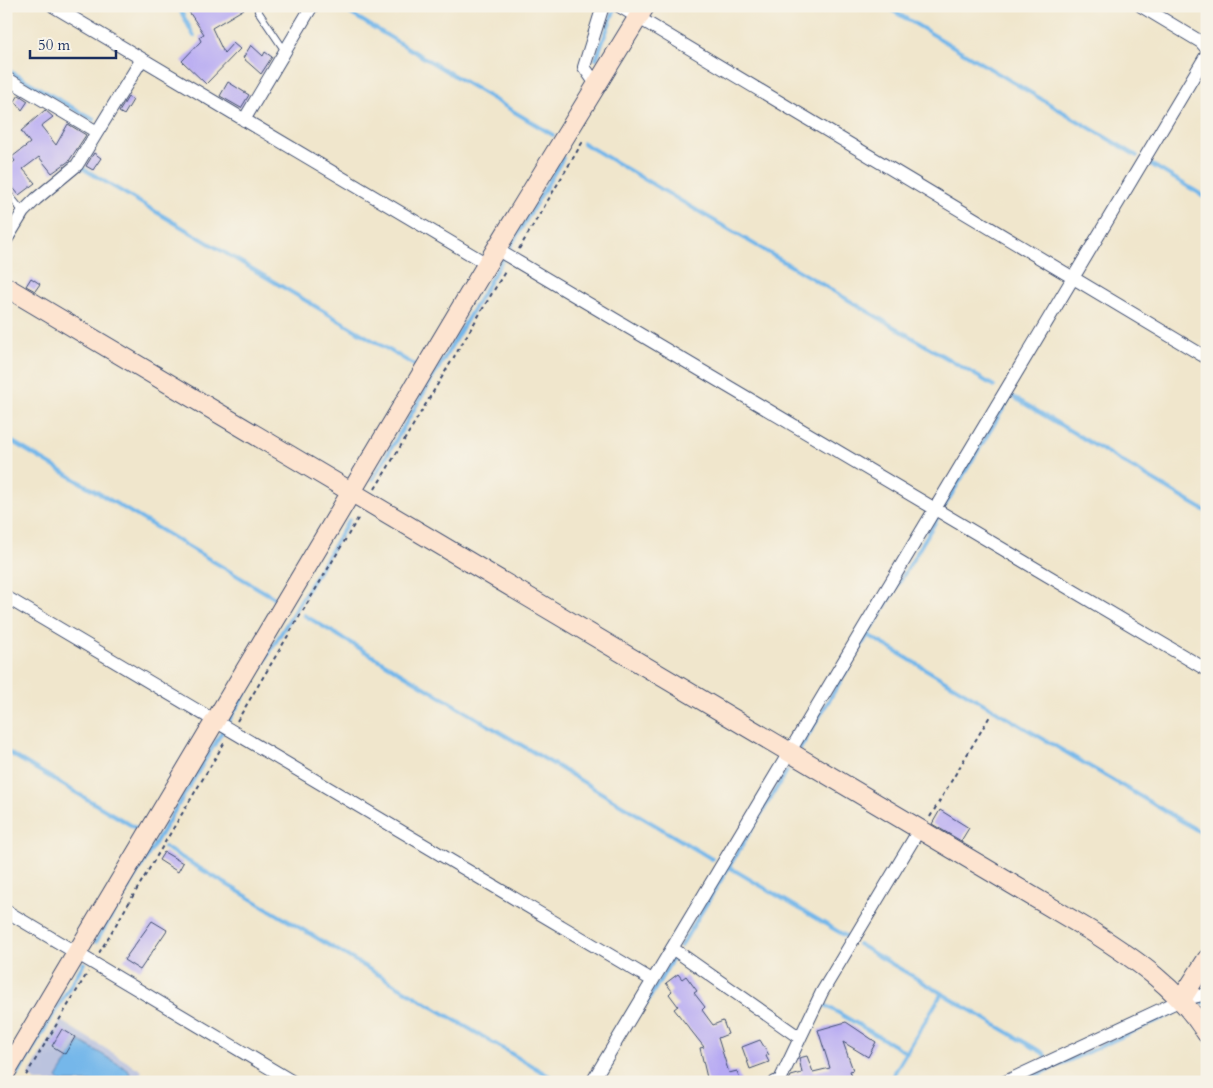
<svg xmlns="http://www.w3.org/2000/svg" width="1213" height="1088" viewBox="0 0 1213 1088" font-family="Cardo,serif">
  <rect width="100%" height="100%" fill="#f7f3e8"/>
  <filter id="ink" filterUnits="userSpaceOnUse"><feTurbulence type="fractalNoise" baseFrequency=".02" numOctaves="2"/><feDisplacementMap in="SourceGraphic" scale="10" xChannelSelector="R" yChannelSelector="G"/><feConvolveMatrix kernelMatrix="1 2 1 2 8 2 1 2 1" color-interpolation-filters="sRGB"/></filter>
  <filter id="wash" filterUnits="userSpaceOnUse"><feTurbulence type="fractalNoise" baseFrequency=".0096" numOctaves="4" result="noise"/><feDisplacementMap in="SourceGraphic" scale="20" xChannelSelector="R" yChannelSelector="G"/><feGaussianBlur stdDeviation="1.12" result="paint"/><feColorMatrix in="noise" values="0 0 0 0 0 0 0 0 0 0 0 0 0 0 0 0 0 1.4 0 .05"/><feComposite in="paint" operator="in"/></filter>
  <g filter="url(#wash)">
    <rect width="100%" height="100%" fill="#f0e6cc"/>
    <path fill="#bbc3de" d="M61,1021L142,1071L135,1082H38L28,1076Z"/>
    <path fill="#74b7ea" stroke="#4873a4" d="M80,1041L128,1070L130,1074L125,1082H61L57,1078Z"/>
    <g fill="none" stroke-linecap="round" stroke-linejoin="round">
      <path stroke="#74b7ea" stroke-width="4" d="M178,6L194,36
        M338,6L553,135
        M885,6L1137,156
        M596,59L616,6
        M6,69L94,120
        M583,143L994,386
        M1149,163L1207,198
        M82,168L416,366
        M509,249L563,158
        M1010,395L1207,512
        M6,438L278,600
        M373,479L504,257
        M944,507L1011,396
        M304,615L712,859
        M868,635L1207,836
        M800,749L937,519
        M6,751L139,830
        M164,847L559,1082
        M729,867L849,938
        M96,942L349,520
        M858,944L1043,1053L1046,1057
        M681,946L787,771
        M1203,1003L1207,1002
        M646,1004L675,955
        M825,1005L907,1053
        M18,1074L84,963
        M889,1082L942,993
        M1022,1082L1174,1013"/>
    </g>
    <g id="blocks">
      <path fill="#b6a9f3" d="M185,6H249L212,28L224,53L233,43L240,49L206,84L182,61L201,41L199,37L204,34Z
        M251,45L263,56L265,52L272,57L261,74L243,58Z
        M228,82L249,95L241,108L220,96Z
        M19,95L28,101L22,110L15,101Z
        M128,97L133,100L124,115L119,112Z
        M45,110L53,117L41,126L56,145L68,124L86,135L69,161L52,173L39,157L23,169L35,183L19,195L6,179V175L12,171L8,167L15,161L12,157L30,143L21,131Z
        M94,153L101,158L93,170L86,166Z
        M31,278L40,284L35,291L26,286Z
        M940,810L969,828L961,841L932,824Z
        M164,852L183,863L178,872L159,860Z
        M152,921L167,930L140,970L124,960Z
        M678,974L682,979L686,976L697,991L694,993L705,1007L702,1010L713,1025L723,1021L728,1034L718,1038L729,1073L737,1071L741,1082H708L700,1048L704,1047L674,1009L678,1006L669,994L672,991L666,983Z
        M846,1022L876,1042L868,1057L843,1042L853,1070L850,1071L854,1082H788L791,1076L802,1073L799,1058L807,1056L813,1072L830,1068L818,1030Z
        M62,1029L75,1037L65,1054L52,1046Z
        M760,1040L769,1055L766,1056L769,1062L750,1069L742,1047Z"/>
    </g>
  </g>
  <g filter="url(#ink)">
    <use href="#blocks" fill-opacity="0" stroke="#3b4a6e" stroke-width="1"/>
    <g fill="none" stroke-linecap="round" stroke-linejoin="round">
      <g stroke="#3b4a6e" stroke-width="8">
        <path id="lane" d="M258,11L285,51
          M6,191L23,212"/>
      </g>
      <g stroke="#3b4a6e" stroke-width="14">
        <path id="street" d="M53,6L487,264
          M619,6L1207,358
          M1141,6L1201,42L1207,49
          M6,78L97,132
          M596,84L584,67L603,6
          M244,120L312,6
          M6,240L23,212L36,199L77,165L142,59
          M496,249L1207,670
          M6,597L652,980
          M6,911L293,1082
          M672,948L800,1038
          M592,1082L1207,54
          M775,1082L780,1080L822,992L919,830
          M1005,1082L1181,1000L1207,994"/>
      </g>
      <g stroke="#3b4a6e" stroke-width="21">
        <path id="secondary" d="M6,287L1091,931C1135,959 1178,988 1207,1034
          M1181,1000L1207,959
          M6,1072L487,264L645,6"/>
      </g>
      <path stroke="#3b4a6e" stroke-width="2" stroke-dasharray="4 4" stroke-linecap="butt" d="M519,249L582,143L580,142
        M375,489L506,270
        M237,721L360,515
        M930,817L990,716
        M99,953L226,740
        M22,1082L88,972"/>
      <use href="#lane" stroke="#fff" stroke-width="6"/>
      <use href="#street" stroke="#fff" stroke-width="12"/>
      <use href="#secondary" stroke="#fde4d0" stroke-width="19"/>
    </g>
  </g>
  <rect width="1213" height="1088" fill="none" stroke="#f7f3e8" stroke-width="25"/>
  <path d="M30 50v8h86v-8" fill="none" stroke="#1b2f5e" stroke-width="2.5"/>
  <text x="38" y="50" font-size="15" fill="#1b2f5e" stroke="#f7f3e8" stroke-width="4" paint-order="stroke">50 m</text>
</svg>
